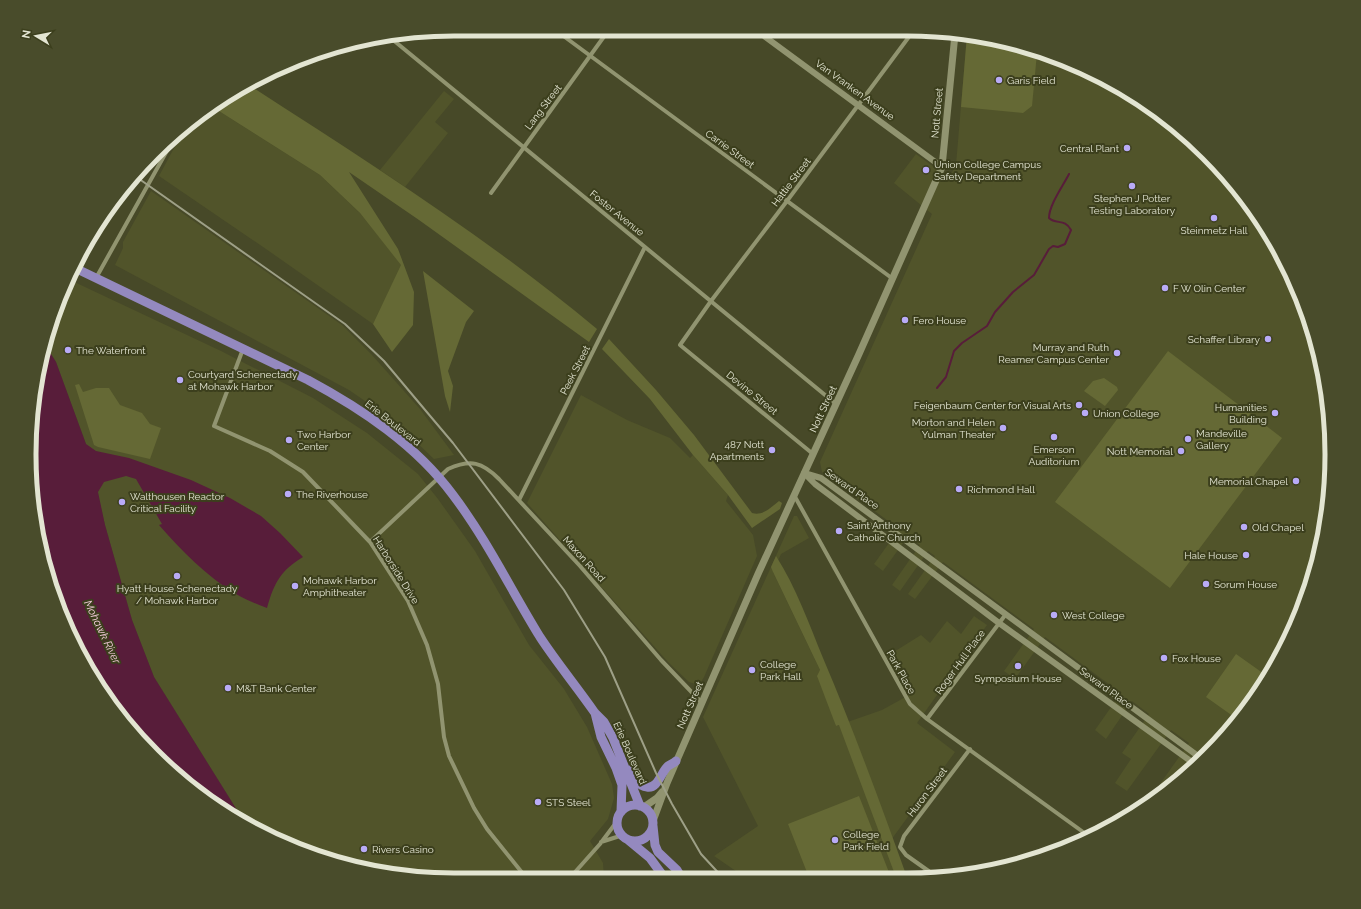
<svg xmlns="http://www.w3.org/2000/svg" width="1361" height="909" viewBox="0 0 1361 909" font-family="Raleway,sans-serif">
  <rect width="100%" height="100%" fill="#474928"/>
  <path fill="#51542a" d="M967,35L989,37L1095,73L1143,101L1207,153L1260,218L1300,291L1324,371L1332,454L1324,537L1300,617L1260,691L1208,755L1207,756L1203,754L1194,766L1160,795L1155,791L1189,743L1171,730L1127,791L1115,783L1131,759L1122,753L1149,714L1132,701L1106,739L1095,730L1121,693L1045,637L1015,679L1004,671L1034,629L943,562L915,599L908,594L935,556L928,551L900,591L892,585L920,545L908,536L883,571L874,564L899,529L822,472L820,462L932,214L894,183L916,154L949,178L956,165Z
    M444,91L454,99L435,122L448,133L405,187L380,170Z
    M211,106L320,175L360,213L402,265L373,324L266,249L159,176L187,124Z
    M151,191L342,325L372,355L420,409L454,455L434,459L394,421L349,390L115,265L123,248V242Z
    M68,279L221,351L313,398L367,433L418,474L438,499L475,551L529,645L564,689L587,727L612,784L614,798L608,819L590,841L603,863L604,880H455L372,872L266,836L245,823L154,677L132,620L105,525L86,444L56,362L44,343L61,292Z
    M581,395L627,420L670,438L690,458L693,455L728,495L726,501L753,535L757,556L704,677L699,685L689,682L668,662L527,503Z
    M794,516H797L809,538L781,554L773,572L820,670L836,726L882,710L911,694L889,655L921,635L930,643L947,621L961,634L974,616L987,625L917,723L955,752L886,847L897,880H749L714,856L758,826L703,717Z"/>
  <path fill="#656935" d="M967,35L989,37L1037,53L1032,106L1023,113L961,107Z
    M249,85C368,162 488,238 597,329L589,342L419,220L349,172L398,249L414,292L413,325L392,352L373,324L401,265L360,213L320,175L211,106L218,101Z
    M423,271L474,311L466,322L448,371L453,386L450,412L445,396Z
    M609,339L656,390L694,435L752,513C763,516 770,508 779,501L782,503L780,509L752,528L728,495L693,455L650,399L602,349Z
    M1168,351L1282,438L1170,588L1055,502Z
    M1104,378L1117,387L1118,390L1105,406L1084,391L1093,381Z
    M79,384L83,392L96,388H109L120,405L142,413L150,424L161,428L150,459L98,447L94,445L75,385Z
    M776,556C796,587 809,624 823,658C854,731 881,805 908,880H897L839,725L836,726L817,676L820,670L773,572L771,567Z
    M1236,654L1267,676L1237,719L1206,697Z
    M859,796L892,880H810L788,824Z"/>
  <path fill="#581d3a" d="M44,343L56,362L86,444L96,451L129,458L191,480L230,498L261,516L280,533L303,557C281,570 274,583 267,608C257,604 246,600 236,594C206,576 182,551 159,525L162,524L136,479L126,476L104,482L98,492L105,525L132,620L154,677L245,823L196,792L154,756L86,667L52,591L37,538L30,426Z"/>
  <g fill="none" stroke-linecap="round" stroke-linejoin="round">
    <path stroke="#581d3a" stroke-width="2" d="M937,388L946,377L954,351L962,343L987,326L995,312L1013,292L1034,275L1049,249L1053,246L1058,247L1065,244L1071,230C1065,218 1056,225 1049,218C1049,205 1063,186 1069,174"/>
    <path stroke="#919470" stroke-width="4" d="M558,32L893,279
      M387,35L836,404
      M491,193L608,31
      M96,278L178,131
      M243,349L214,426L270,451L303,472L370,542L408,601L427,645L438,684L444,737L449,756L474,808L487,829L528,880
      M813,454L680,345L711,301L787,201L914,30
      M794,495L910,704L927,719L1090,837
      M519,500L645,247
      M370,542L448,469C471,459 482,462 499,479L580,566L661,660L702,703
      M927,719L1006,614
      M601,842L623,835
      M937,877L906,855L900,847L904,836L970,749
      M568,880L600,844L618,820"/>
    <path stroke="#919470" stroke-width="6" d="M756,30L942,167
      M804,473L821,478L1202,759
      M805,474L815,484L999,623L1196,765"/>
    <path stroke="#919470" stroke-width="7" d="M644,807L657,798L662,792
      M653,821L667,783L758,574L859,354L942,167L955,34"/>
    <path stroke="#9489bf" stroke-width="9" d="M75,268L308,380C362,409 416,445 453,495C487,540 511,590 540,637C557,663 577,687 595,713L604,722L613,738L640,806
      M595,713L601,737L616,768L622,785L621,812
      M632,769C635,777 637,786 647,787C658,789 661,772 668,766C671,764 674,763 676,761
      M617 823a18 18 0 1 1 36 0a18 18 0 1 1-36 0Z
      M653,826L655,845L658,852L677,870L683,880
      M627,839L650,858L666,880"/>
    <path stroke="#9ea087" stroke-width="2" d="M135,176L345,324L384,361L431,417L453,443L564,590L605,657L656,773L672,804L701,854L725,880"/>
  </g>
  <g fill="#b9abf7" stroke="#3c3f1d" stroke-width="1.5">
    <circle cx="999" cy="80" r="4"/>
    <circle cx="1127" cy="148" r="4"/>
    <circle cx="926" cy="170" r="4"/>
    <circle cx="1132" cy="186" r="4"/>
    <circle cx="1214" cy="218" r="4"/>
    <circle cx="1165" cy="288" r="4"/>
    <circle cx="905" cy="320" r="4"/>
    <circle cx="1268" cy="339" r="4"/>
    <circle cx="68" cy="350" r="4"/>
    <circle cx="1117" cy="353" r="4"/>
    <circle cx="180" cy="380" r="4"/>
    <circle cx="1079" cy="405" r="4"/>
    <circle cx="1085" cy="413" r="4"/>
    <circle cx="1275" cy="413" r="4"/>
    <circle cx="1003" cy="428" r="4"/>
    <circle cx="1054" cy="437" r="4"/>
    <circle cx="1188" cy="439" r="4"/>
    <circle cx="289" cy="440" r="4"/>
    <circle cx="772" cy="450" r="4"/>
    <circle cx="1181" cy="451" r="4"/>
    <circle cx="1296" cy="481" r="4"/>
    <circle cx="959" cy="489" r="4"/>
    <circle cx="288" cy="494" r="4"/>
    <circle cx="122" cy="502" r="4"/>
    <circle cx="1244" cy="527" r="4"/>
    <circle cx="839" cy="531" r="4"/>
    <circle cx="1246" cy="555" r="4"/>
    <circle cx="177" cy="576" r="4"/>
    <circle cx="1206" cy="584" r="4"/>
    <circle cx="295" cy="586" r="4"/>
    <circle cx="1054" cy="615" r="4"/>
    <circle cx="1164" cy="658" r="4"/>
    <circle cx="1018" cy="666" r="4"/>
    <circle cx="752" cy="670" r="4"/>
    <circle cx="228" cy="688" r="4"/>
    <circle cx="538" cy="802" r="4"/>
    <circle cx="835" cy="840" r="4"/>
    <circle cx="364" cy="849" r="4"/>
  </g>
  <g text-anchor="middle" dominant-baseline="central" stroke-width="4" stroke-linejoin="round" paint-order="stroke">
    <g font-size="10" fill="#e3e5d2" stroke="#3c3f1d" text-anchor="start">
      <text x="1007" y="80">Garis Field</text>
      <text x="1119" y="148" text-anchor="end">Central Plant</text>
      <text x="934" y="164">Union College Campus<tspan x="934" dy="12">Safety Department</tspan></text>
      <text x="1132" y="198" text-anchor="middle">Stephen J Potter<tspan x="1132" dy="12">Testing Laboratory</tspan></text>
      <text x="1214" y="230" text-anchor="middle">Steinmetz Hall</text>
      <text x="1173" y="288">F W Olin Center</text>
      <text x="913" y="320">Fero House</text>
      <text x="1260" y="339" text-anchor="end">Schaffer Library</text>
      <text x="1109" y="347" text-anchor="end">Murray and Ruth<tspan x="1109" dy="12">Reamer Campus Center</tspan></text>
      <text x="76" y="350">The Waterfront</text>
      <text x="188" y="374">Courtyard Schenectady<tspan x="188" dy="12">at Mohawk Harbor</tspan></text>
      <text x="1071" y="405" text-anchor="end">Feigenbaum Center for Visual Arts</text>
      <text x="1267" y="407" text-anchor="end">Humanities<tspan x="1267" dy="12">Building</tspan></text>
      <text x="1093" y="413">Union College</text>
      <text x="995" y="422" text-anchor="end">Morton and Helen<tspan x="995" dy="12">Yulman Theater</tspan></text>
      <text x="1196" y="433">Mandeville<tspan x="1196" dy="12">Gallery</tspan></text>
      <text x="297" y="434">Two Harbor<tspan x="297" dy="12">Center</tspan></text>
      <text x="764" y="444" text-anchor="end">487 Nott<tspan x="764" dy="12">Apartments</tspan></text>
      <text x="1054" y="449" text-anchor="middle">Emerson<tspan x="1054" dy="12">Auditorium</tspan></text>
      <text x="1173" y="451" text-anchor="end">Nott Memorial</text>
      <text x="1288" y="481" text-anchor="end">Memorial Chapel</text>
      <text x="967" y="489">Richmond Hall</text>
      <text x="296" y="494">The Riverhouse</text>
      <text x="130" y="496">Walthousen Reactor<tspan x="130" dy="12">Critical Facility</tspan></text>
      <text x="847" y="525">Saint Anthony<tspan x="847" dy="12">Catholic Church</tspan></text>
      <text x="1252" y="527">Old Chapel</text>
      <text x="1238" y="555" text-anchor="end">Hale House</text>
      <text x="303" y="580">Mohawk Harbor<tspan x="303" dy="12">Amphitheater</tspan></text>
      <text x="1214" y="584">Sorum House</text>
      <text x="177" y="588" text-anchor="middle">Hyatt House Schenectady<tspan x="177" dy="12">/ Mohawk Harbor</tspan></text>
      <text x="1062" y="615">West College</text>
      <text x="1172" y="658">Fox House</text>
      <text x="760" y="664">College<tspan x="760" dy="12">Park Hall</tspan></text>
      <text x="1018" y="678" text-anchor="middle">Symposium House</text>
      <text x="236" y="688">M&amp;T Bank Center</text>
      <text x="546" y="802">STS Steel</text>
      <text x="843" y="834">College<tspan x="843" dy="12">Park Field</tspan></text>
      <text x="372" y="849">Rivers Casino</text>
    </g>
    <g font-size="10" fill="#e3e5d2" stroke="#3c3f1d">
      <text transform="translate(855 90) rotate(36)">Van Vranken Avenue</text>
      <text transform="translate(543 107) rotate(-53)">Lang Street</text>
      <text transform="translate(937 113) rotate(-85)">Nott Street</text>
      <text transform="translate(730 149) rotate(36)">Carrie Street</text>
      <text transform="translate(791 182) rotate(-53)">Hattie Street</text>
      <text transform="translate(617 213) rotate(39)">Foster Avenue</text>
      <text transform="translate(575 370) rotate(-63)">Peek Street</text>
      <text transform="translate(752 393) rotate(39)">Devine Street</text>
      <text transform="translate(823 409) rotate(-65)">Nott Street</text>
      <text transform="translate(393 423) rotate(38)">Erie Boulevard</text>
      <text transform="translate(852 489) rotate(35)">Seward Place</text>
      <text transform="translate(584 559) rotate(48)">Maxon Road</text>
      <text transform="translate(396 570) rotate(58)">Harborside Drive</text>
      <text transform="translate(960 662) rotate(-54)">Roger Hull Place</text>
      <text transform="translate(901 672) rotate(61)">Park Place</text>
      <text transform="translate(1106 688) rotate(36)">Seward Place</text>
      <text transform="translate(690 705) rotate(-66)">Nott Street</text>
      <text transform="translate(630 753) rotate(66)">Erie Boulevard</text>
      <text transform="translate(927 792) rotate(-53)">Huron Street</text>
    </g>
    <g font-size="11" font-style="italic" fill="#f5cddd" stroke="#3c3f1d">
      <text transform="translate(102 632) rotate(64)">Mohawk River</text>
    </g>
  </g>
  <path d="M0 0H1361V909H0ZM454 36H907A418 418 0 0 1 1325 454V455A418 418 0 0 1 907 873H454A418 418 0 0 1 36 455V454A418 418 0 0 1 454 36Z" fill="#494c2b" fill-rule="evenodd"/>
  <path fill="none" stroke="#e3e5d2" stroke-width="5" d="M454 36H907A418 418 0 0 1 1325 454V455A418 418 0 0 1 907 873H454A418 418 0 0 1 36 455V454A418 418 0 0 1 454 36Z"/>
  <g transform="translate(36 36) rotate(280)" stroke="#3c3f1d" stroke-width="3" paint-order="stroke">
  <path d="M0-3L7 15L0 10L-7 15Z" fill="#e3e5d2"/>
  <text y="-6" font-size="11" font-weight="bold" text-anchor="middle" fill="#e3e5d2">N</text>
  </g>
</svg>
